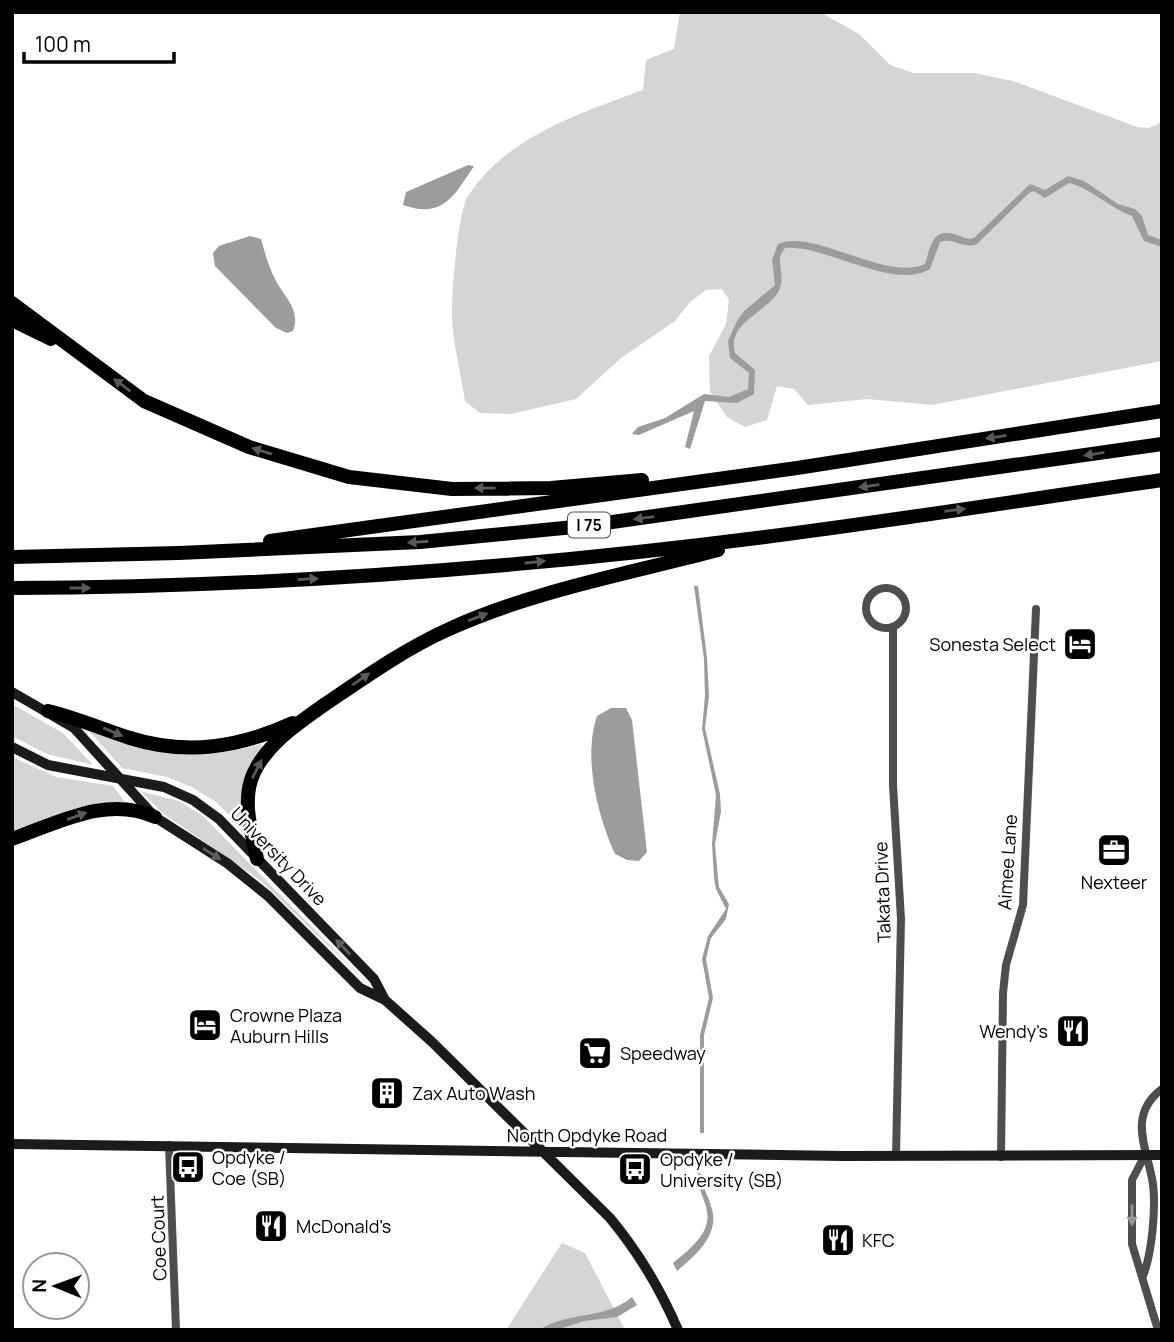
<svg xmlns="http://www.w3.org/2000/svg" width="1174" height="1342" viewBox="0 0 1174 1342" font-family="Manrope,sans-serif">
  <rect width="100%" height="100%" fill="#fff"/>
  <path fill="#d5d5d5" d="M680,12H820L859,34L890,65L913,73H974L1013,81L1137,127L1148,128L1159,124L1162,116V361L932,405L867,399L808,405L794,389L777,386L767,420L745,427L727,417L710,392L709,356L726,324L729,300L722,289L706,290L690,302L675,321L621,358L576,399L511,414L480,413L465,401C461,374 453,345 452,317C451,296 458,211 468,196C506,137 580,113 643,90L646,60L674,49Z
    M12,704L63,733L93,765L47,754L12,736Z
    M89,731C148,752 199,762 261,744L263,747C242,772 238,797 243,828L216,802L192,787L167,777L122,768Z
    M12,757L56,777L113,786L125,802L97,804L12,833Z
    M140,791L179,801L204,817L369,985L261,881L164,814Z
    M562,1243L585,1253L625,1330H506Z"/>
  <path fill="#9c9c9c" d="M468,165L474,166C454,196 443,219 403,205L406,192Z
    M1068,176L1084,181L1118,204L1135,209L1142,216L1148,235L1162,240V247L1144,241L1132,216C1110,208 1088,187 1069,183L1045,198L1034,191L1029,193L977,244C964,250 954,237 940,242L930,269C894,291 827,245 785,248L780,256C779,266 784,278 780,288C771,312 726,321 735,353L755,370L754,394L737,403L705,401L690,449L685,447L694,411L639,435L632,434L638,427L665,418L704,394L729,397L748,389L749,373L730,358L728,341L737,321L744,311L775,285L772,260L778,244C813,228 886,282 925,264C931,246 932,227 957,235C964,237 966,240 974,238L1030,184L1045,190Z
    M250,236L261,239C265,253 269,268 276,281C285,298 301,310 293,331L287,333L276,328L215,266L213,253L219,246Z
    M694,586H698L707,658L709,696L705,728L720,794L721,812L715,844L718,878L719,887L729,904L726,919L711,938L706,959L713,998L704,1035V1133H700V1035L709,998L702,959L708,936L726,909L716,889L714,878L712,844L716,795L702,729L705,696L704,659Z
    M611,708H626L632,720L647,852L639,861L627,860L615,854C597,815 583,757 597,716Z
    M698,1173L702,1174C701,1187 708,1194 711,1206C721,1234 696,1255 677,1271L673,1263C687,1251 711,1234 707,1212C705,1198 697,1189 698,1173Z
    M632,1297L637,1305L617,1317L584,1321L556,1330H539C569,1311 605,1320 632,1297Z"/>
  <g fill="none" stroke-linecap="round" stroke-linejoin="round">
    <path stroke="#4e4e4e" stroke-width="8" d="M866 608a20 20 0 1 1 40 0a20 20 0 1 1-40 0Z
      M893,627V785L901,919L896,1156
      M169,1145L176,1330
      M1145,1155L1132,1180V1244L1158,1330
      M1001,1157L1003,993L1006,965L1023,905L1036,609
      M1143,1276C1152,1253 1156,1209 1153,1184C1148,1150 1126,1116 1162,1089"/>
    <path stroke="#1b1b1b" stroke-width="10" d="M12,692L74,728L155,817L227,863L268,896L360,988L385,1000L431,1041L610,1218C639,1253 660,1288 678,1330
      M12,747L48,765L164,787L193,800L219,819L374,979L385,1000
      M12,1144L844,1156L1162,1155"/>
    <path stroke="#000" stroke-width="14" d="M12,303L144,401L249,447L349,477L452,489L551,488L642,480
      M12,320L51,339
      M270,541L797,468L1162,411
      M12,557L179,553L420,542L584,526L1162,444
      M12,588C264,587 515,569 765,537C898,520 1030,499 1162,480
      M48,711C77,718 102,729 130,738C187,756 240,747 293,723
      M12,839C58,823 107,795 155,817
      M257,859C252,833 243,806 251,780C262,747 297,724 324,705C364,678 403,650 447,630C532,591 627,574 718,550"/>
  </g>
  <defs><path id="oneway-solid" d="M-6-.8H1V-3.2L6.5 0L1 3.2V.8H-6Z" transform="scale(1.75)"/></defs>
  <g fill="#595959">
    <use href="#oneway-solid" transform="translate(122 385) rotate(-143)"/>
    <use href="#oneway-solid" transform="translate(996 437) rotate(171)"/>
    <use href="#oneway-solid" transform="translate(262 451) rotate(-163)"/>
    <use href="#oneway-solid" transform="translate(1094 454) rotate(171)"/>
    <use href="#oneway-solid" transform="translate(869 486) rotate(172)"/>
    <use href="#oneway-solid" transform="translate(485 488) rotate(180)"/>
    <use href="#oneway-solid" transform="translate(955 510) rotate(-8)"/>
    <use href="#oneway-solid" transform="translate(644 518) rotate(173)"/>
    <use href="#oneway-solid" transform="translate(418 542) rotate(176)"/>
    <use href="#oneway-solid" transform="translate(535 562) rotate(-6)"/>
    <use href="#oneway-solid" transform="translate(308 579) rotate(-3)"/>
    <use href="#oneway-solid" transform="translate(80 588)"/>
    <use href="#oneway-solid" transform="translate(478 617) rotate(-21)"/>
    <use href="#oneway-solid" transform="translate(361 679) rotate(-35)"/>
    <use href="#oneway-solid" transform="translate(113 732) rotate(23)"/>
    <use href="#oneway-solid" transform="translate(257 769) rotate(-63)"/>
    <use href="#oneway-solid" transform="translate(77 816) rotate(-20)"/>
  </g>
  <g fill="#5f5f5f">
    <use href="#oneway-solid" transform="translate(212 854) rotate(32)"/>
    <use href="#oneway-solid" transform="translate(343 947) rotate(-134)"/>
  </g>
  <use fill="#959595" href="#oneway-solid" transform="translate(1132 1215) rotate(90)"/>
  <defs>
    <g id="hotel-square" transform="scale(1.75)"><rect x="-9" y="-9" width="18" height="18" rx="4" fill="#000" stroke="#fff"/><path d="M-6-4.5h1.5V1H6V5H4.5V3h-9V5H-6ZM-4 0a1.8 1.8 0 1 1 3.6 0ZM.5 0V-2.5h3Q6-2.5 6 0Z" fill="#fff"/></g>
    <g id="office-square" transform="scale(1.75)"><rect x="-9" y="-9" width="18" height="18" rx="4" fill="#000" stroke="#fff"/><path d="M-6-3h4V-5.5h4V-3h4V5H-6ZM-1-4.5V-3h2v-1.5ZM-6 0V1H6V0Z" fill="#fff"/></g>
    <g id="restaurant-square" transform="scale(1.75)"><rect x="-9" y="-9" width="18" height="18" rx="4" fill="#000" stroke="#fff"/><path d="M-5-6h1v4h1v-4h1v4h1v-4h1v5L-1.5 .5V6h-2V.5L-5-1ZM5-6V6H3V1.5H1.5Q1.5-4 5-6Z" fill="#fff"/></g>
    <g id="supermarket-square" transform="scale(1.75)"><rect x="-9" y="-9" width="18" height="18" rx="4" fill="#000" stroke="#fff"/><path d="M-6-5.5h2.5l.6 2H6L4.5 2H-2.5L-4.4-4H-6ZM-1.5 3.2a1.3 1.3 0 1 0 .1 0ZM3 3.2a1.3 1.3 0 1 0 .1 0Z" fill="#fff"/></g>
    <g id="building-square" transform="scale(1.75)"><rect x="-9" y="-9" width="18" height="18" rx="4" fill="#000" stroke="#fff"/><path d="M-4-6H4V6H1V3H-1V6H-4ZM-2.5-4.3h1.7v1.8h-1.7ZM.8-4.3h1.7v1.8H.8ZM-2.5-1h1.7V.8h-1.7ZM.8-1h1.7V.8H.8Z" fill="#fff"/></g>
    <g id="bus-square" transform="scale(1.75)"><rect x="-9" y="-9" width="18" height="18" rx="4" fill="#000" stroke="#fff"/><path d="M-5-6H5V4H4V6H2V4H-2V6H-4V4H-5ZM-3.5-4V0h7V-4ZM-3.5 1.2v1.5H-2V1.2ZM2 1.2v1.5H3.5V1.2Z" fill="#fff"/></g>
  </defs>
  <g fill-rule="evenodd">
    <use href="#hotel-square" x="1080" y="644"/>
    <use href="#office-square" x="1114" y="850"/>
    <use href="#hotel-square" x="205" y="1025"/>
    <use href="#restaurant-square" x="1073" y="1031"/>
    <use href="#supermarket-square" x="595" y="1053"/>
    <use href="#building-square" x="387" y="1093"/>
    <use href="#bus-square" x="188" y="1167"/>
    <use href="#bus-square" x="635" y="1169"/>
    <use href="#restaurant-square" x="271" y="1226"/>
    <use href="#restaurant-square" x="838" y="1240"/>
  </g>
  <g text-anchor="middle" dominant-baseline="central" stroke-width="5" stroke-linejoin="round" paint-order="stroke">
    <rect fill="#fff" stroke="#4c4c4c" stroke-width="2" x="568" y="512.5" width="42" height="25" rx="5"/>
    <g font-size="16" font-weight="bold" fill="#000">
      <text x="589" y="525">I 75</text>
    </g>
    <g font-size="18" fill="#000" stroke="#fff" text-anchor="start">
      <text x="1056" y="644" text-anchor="end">Sonesta Select</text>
      <text x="1114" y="882" text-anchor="middle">Nexteer</text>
      <text x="230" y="1015">Crowne Plaza<tspan x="230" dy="21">Auburn Hills</tspan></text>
      <text x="1048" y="1031" text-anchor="end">Wendy's</text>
      <text x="620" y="1053">Speedway</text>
      <text x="412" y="1093">Zax Auto Wash</text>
      <text x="212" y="1157">Opdyke /<tspan x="212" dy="21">Coe (SB)</tspan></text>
      <text x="660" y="1159">Opdyke /<tspan x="660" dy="21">University (SB)</tspan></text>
      <text x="296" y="1226">McDonald's</text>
      <text x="862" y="1240">KFC</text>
    </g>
    <g font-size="18" fill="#000" stroke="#fff">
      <text transform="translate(279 856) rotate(46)">University Drive</text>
      <text transform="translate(1007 862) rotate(-86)">Aimee Lane</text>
      <text transform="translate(882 892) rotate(-92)">Takata Drive</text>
      <text x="587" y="1135">North Opdyke Road</text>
      <text transform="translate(158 1238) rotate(-92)">Coe Court</text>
    </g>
  </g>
  <rect width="1174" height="1342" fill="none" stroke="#000000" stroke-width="28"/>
  <g transform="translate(56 1286) rotate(271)"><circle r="33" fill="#ffffff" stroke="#999999" stroke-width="2"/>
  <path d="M0-5L12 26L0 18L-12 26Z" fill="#000000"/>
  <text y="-10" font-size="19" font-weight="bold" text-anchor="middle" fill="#000000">N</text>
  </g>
  <path d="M24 52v10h150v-10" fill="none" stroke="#000000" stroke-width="3.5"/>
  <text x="35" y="52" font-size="21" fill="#000000" stroke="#ffffff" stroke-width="5" paint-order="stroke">100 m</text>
</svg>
